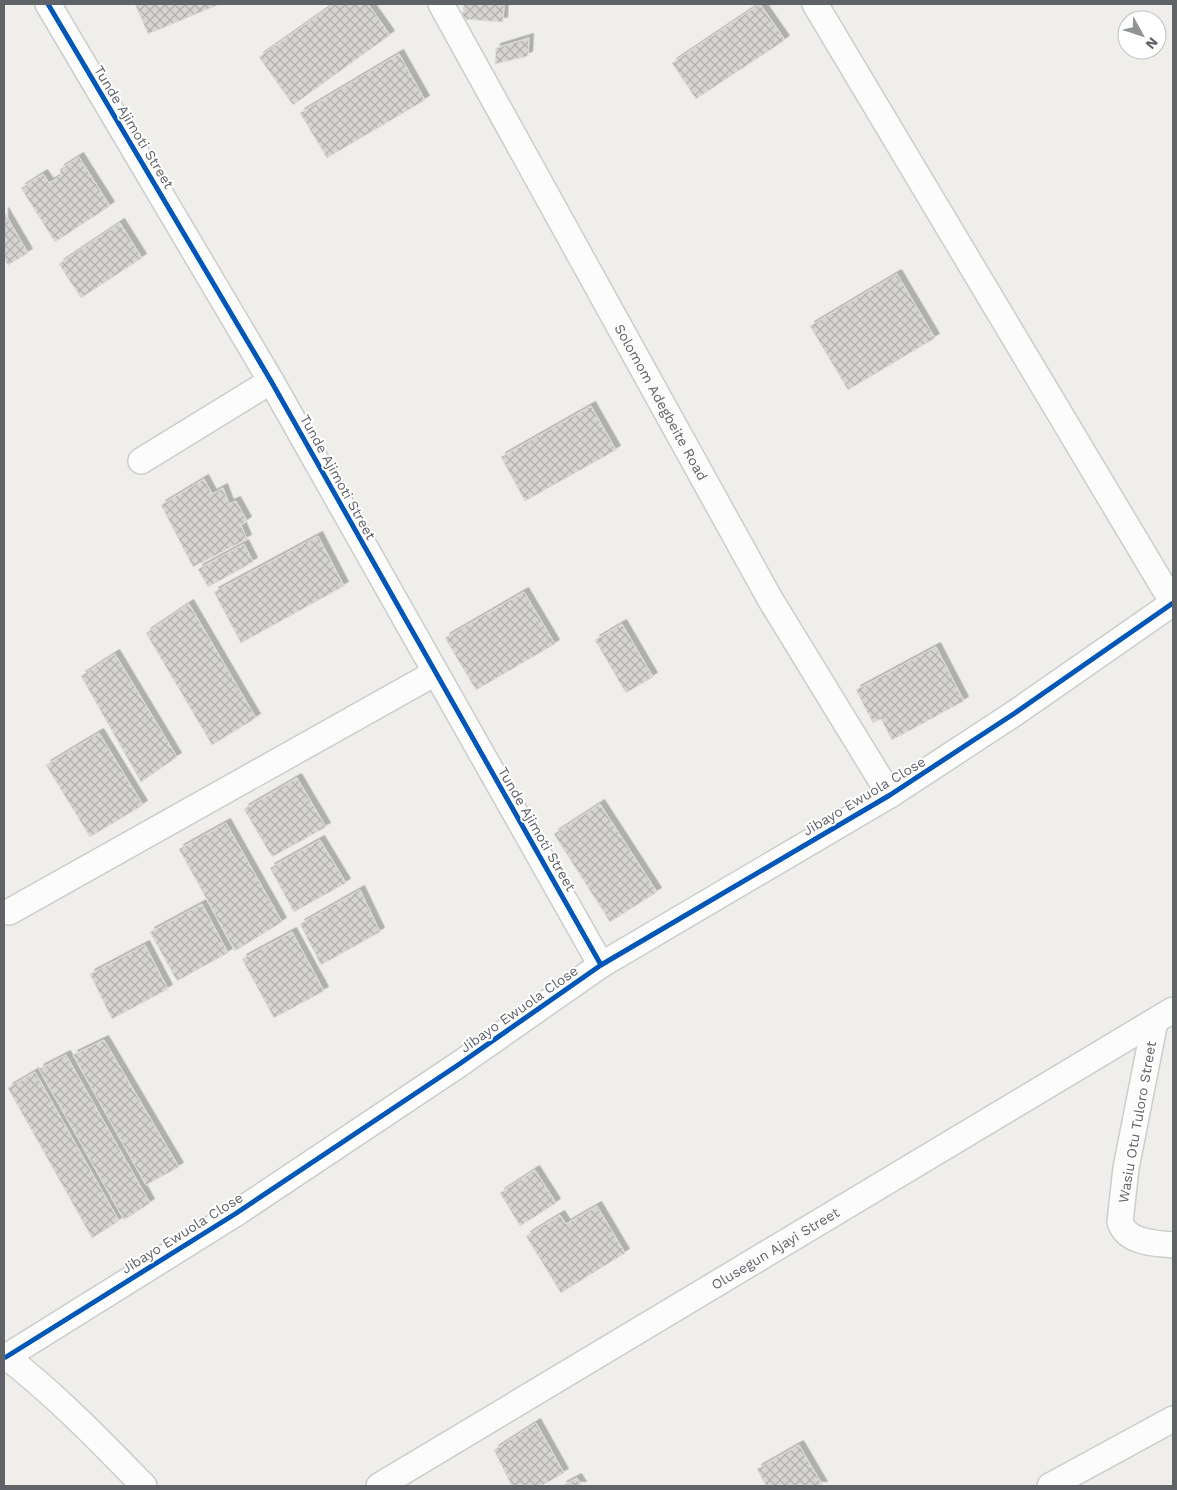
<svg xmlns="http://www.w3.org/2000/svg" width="1177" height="1490" viewBox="0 0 1177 1490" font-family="'Work Sans',sans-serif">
  <defs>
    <pattern id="building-cross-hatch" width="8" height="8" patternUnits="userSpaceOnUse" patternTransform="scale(1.25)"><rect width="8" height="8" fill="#d6d5d3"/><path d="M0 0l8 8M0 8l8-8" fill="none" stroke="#b1b0af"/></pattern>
    <filter id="shadow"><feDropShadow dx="4.5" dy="-4.5" stdDeviation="0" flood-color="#0004"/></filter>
  </defs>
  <rect width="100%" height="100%" fill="#efeeea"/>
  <path fill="url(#building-cross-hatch)" stroke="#deddd9" filter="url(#shadow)" d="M135,4H220L148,34Z
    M334,4H368L390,35L293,105L259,57Z
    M464,4H504L503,22L462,19Z
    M760,4L785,40L696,99L672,63Z
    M529,38L528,56L495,64L496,48Z
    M399,54L425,100L327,158L300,113Z
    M79,157L110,206L55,242L21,188L43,174L49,183L61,176L60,169Z
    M4,212L28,253L8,265L4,258Z
    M120,223L142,258L81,298L59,264Z
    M897,274L935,338L848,390L810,326Z
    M591,406L616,450L525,501L501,457Z
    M204,479L212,494L223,488L229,504L236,501L247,521L241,525L247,539L193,567L161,505Z
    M318,536L344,586L241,643L214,592Z
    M244,544L253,562L208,587L198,569Z
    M524,592L555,644L476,690L445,638Z
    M189,604L256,718L212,745L146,633Z
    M622,624L653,677L626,693L595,640Z
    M936,647L964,701L892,740L881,719L873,723L856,690Z
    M115,654L177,757L141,782L81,676Z
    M99,733L143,805L90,837L46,765Z
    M297,778L326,827L272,857L244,809Z
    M600,804L657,892L610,922L554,834Z
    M226,823L282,922L235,951L179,849Z
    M320,840L346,883L294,912L270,868Z
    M360,890L380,932L321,965L300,924Z
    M202,904L228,953L177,981L150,932Z
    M292,932L324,991L274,1018L242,959Z
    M145,945L168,989L112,1019L90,974Z
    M104,1040L179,1167L146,1185L73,1055Z
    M66,1055L150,1203L124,1220L39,1069Z
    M35,1072L119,1221L92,1238L8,1088Z
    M535,1170L556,1203L520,1226L500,1193Z
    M597,1206L625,1253L561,1293L526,1236L560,1215L566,1224Z
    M536,1423L564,1473L541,1486H512L494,1450Z
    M799,1445L823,1486H766L757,1469Z
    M577,1478L582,1486H562Z"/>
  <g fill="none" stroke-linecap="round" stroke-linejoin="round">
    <g stroke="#cbcccc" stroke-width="28">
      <g id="street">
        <path d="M48,4L271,381L601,965"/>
        <path id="s1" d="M441,4L770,599L890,795"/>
        <path d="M815,4L1173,603"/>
        <path d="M141,461L271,381"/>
        <path d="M9,912L435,673"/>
        <path d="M1155,1021L1126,1168L1120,1222C1127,1243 1154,1243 1173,1245"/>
        <path d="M4,1355C55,1394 100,1441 144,1486"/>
        <path d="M6,1357L235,1214L458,1065L601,965L890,795L1015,713L1173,603"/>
        <path id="s2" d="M379,1486L1173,1010"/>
        <path d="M1050,1486L1173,1419"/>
      </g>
    </g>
    <use href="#street" stroke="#fdfcfc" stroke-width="25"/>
    <g stroke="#fff" stroke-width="8">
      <path id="cycleway" d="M48,4L271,381L601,965
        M6,1357L235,1214L458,1065L601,965L890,795L1015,713L1173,603"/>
    </g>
    <use href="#cycleway" stroke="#0057b8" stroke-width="5"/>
  </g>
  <g text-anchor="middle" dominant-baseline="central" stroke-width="4" stroke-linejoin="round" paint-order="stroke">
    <g font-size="14" fill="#5f6368" stroke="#fff">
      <text transform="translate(134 127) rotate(59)">Tunde Ajimoti Street</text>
      <text stroke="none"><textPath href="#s1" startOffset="455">Solomom Adegbeite Road</textPath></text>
      <text transform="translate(338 477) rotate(61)">Tunde Ajimoti Street</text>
      <text transform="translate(864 796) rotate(-31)">Jibayo Ewuola Close</text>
      <text transform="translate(537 829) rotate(60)">Tunde Ajimoti Street</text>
      <text transform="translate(519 1009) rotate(-35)">Jibayo Ewuola Close</text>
      <text transform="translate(1137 1122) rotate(-80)">Wasiu Otu Tuloro Street</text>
      <text transform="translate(182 1233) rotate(-32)">Jibayo Ewuola Close</text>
      <text stroke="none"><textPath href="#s2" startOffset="462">Olusegun Ajayi Street</textPath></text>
    </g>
  </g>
  <rect width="1177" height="1490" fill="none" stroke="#5f6368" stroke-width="10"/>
  <g transform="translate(1142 35) rotate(130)"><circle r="24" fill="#ffffff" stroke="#bfc1c3"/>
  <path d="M0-4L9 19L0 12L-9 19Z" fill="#919496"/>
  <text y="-8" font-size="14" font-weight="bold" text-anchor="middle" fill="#5f6368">N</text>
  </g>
</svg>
